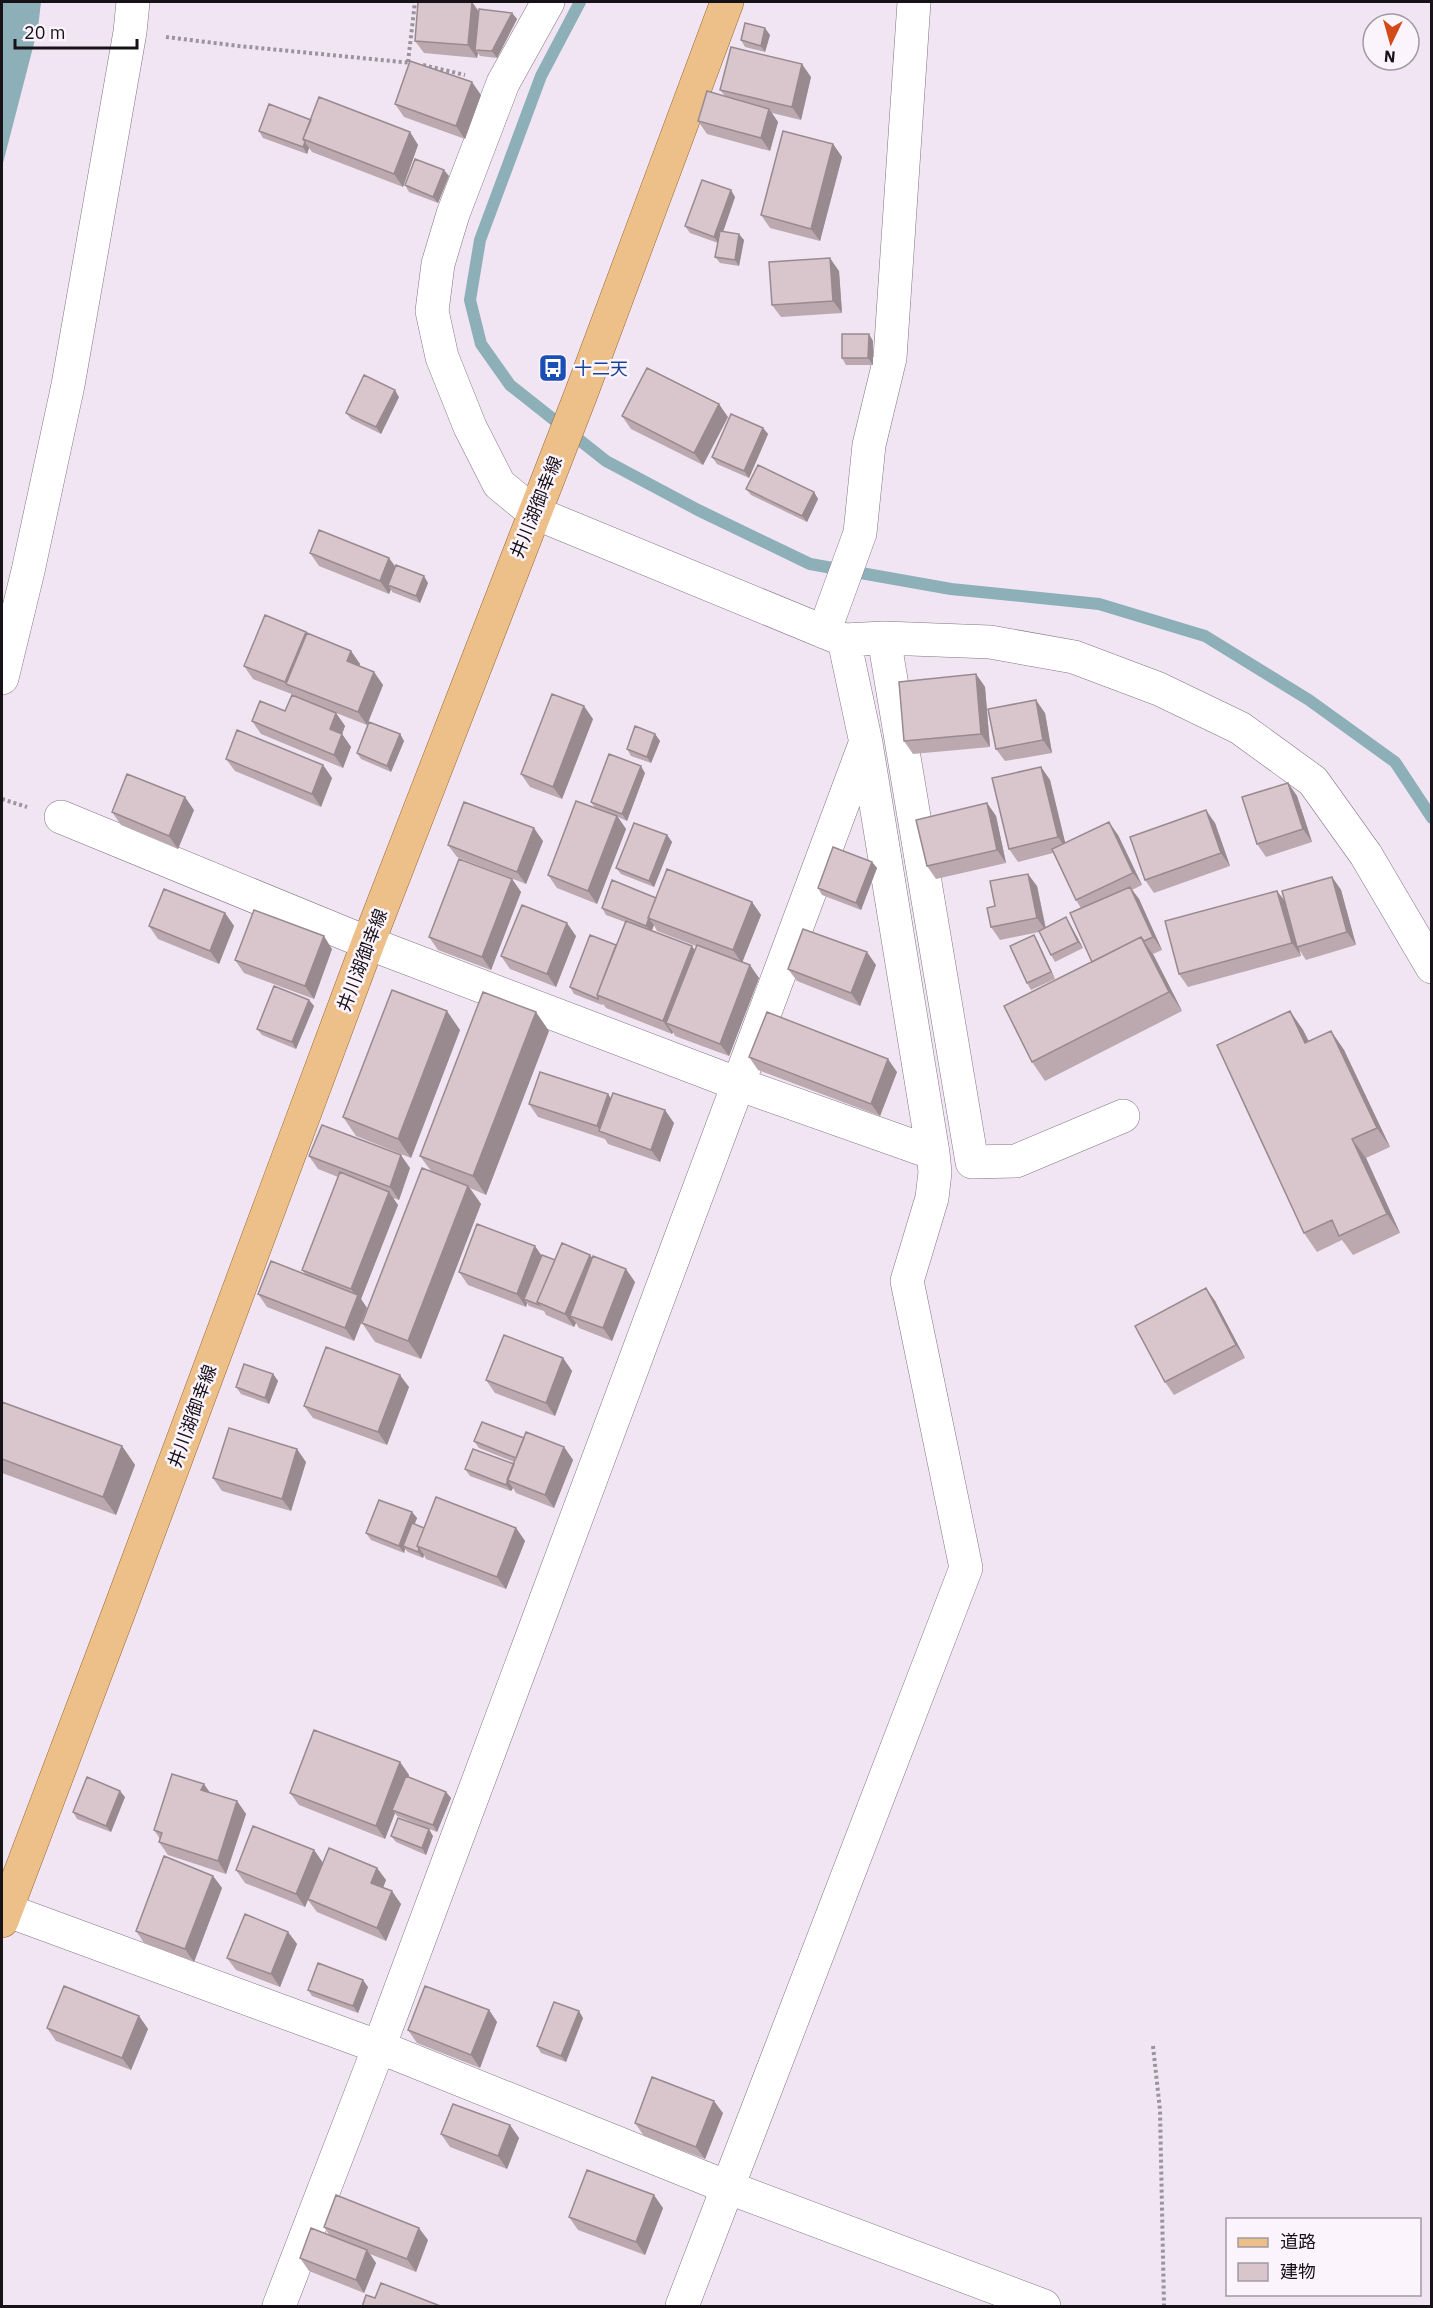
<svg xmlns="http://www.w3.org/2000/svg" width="1433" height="2308" viewBox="0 0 1433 2308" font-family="'IBM Plex Sans','Noto Sans JP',sans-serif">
  <rect width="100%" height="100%" fill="#f1e5f4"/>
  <path fill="#8cafb8" d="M2,2H41L38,28L2,167Z"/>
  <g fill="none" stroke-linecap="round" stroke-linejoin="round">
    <path stroke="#8cafb8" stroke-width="12" d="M580,2L541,76L480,240L470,300L481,344L510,385L606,461L698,510L810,564L951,589L1099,604L1205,636L1309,700L1395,762L1432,818"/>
    <g stroke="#807583" stroke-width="34">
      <path id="street" d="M548,2L503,83L453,214L438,264L432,311L442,357L470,427L499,484L533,512L844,640L884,638L990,642L1074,657L1159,689L1240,728L1313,781L1366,855L1432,967
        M824,632L860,533L869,445L890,358L914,2
        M884,638L972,1162L1016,1161L1123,1116
        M2,678L28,571L68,385L130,32L133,2
        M61,817L368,943L738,1084L933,1153
        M6,1910L379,2047L727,2187L1044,2306
        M279,2306L379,2047L865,744
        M682,2306L966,1568L907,1281L932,1198L935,1172L933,1153L866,743L844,640"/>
    </g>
    <g stroke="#9a682f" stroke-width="34">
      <path id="primary" d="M2,1921L120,1609L368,943L581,394L727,2"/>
    </g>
    <path stroke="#9c939e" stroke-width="4" stroke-dasharray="3 3" stroke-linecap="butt" d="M166,37L239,46L412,63
      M408,62L415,2
      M423,65L465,75
      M2,799L27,807
      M1153,2046L1160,2110L1164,2306"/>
    <use href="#street" stroke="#fff" stroke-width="33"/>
    <use href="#primary" stroke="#edc08a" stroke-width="33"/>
  </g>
  <path fill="#bba9af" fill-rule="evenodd" d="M472,2L479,12L512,13L517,19L497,58L480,56L478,53L477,58L424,53L415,41Z
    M770,35L765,52L745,47L741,40Z
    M811,77L801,120L772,113L778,122L770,151L707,134L698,121L725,96L720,90Z
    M481,95L465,139L404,117L395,104Z
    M311,120L410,132L418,145L403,187L312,152L309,148L307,154L263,138L259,131Z
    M833,144L842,157L820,241L770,228L761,215Z
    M449,176L438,203L409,192L405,185Z
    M735,197L723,231L744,240L739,266L720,263L715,257L718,243L690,233L685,226Z
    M839,271L842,313L781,317L772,305Z
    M873,341V365H846L842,358Z
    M399,397L381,434L351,419L346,413Z
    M622,416L728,417L703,465L631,429Z
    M763,428L768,434L749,478L717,464L712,457Z
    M746,489L814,492L818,499L807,522L751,495Z
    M310,553L395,566L428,583L420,603L392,592L391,589L389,594L319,566Z
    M306,632L307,634L351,651L360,664L359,666L374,672L383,685L367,725L308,702L336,713L345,726L342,734L351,747L343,768L261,734L252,721L285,711L295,696L294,695L253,679L244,666Z
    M976,674L985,687L990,747L913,754L904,741Z
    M1045,713L1052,753L1005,761L996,749Z
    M593,719L562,799L530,787L521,774Z
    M400,734L404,741L391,772L361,759L357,753Z
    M655,734L660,741L651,763L631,756L627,749Z
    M226,759L323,765L332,778L321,807L235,771Z
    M1041,767L1050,780L1065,843L1118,835L1142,885L1132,890L1139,899L1162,950L1153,954L1182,1011L1045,1081L1032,1062L1092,962L1081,908L1076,900L1053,853L1018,862L1009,849Z
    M645,773L627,821L618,817L626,829L597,904L557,888L548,875L595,808L591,802Z
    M1288,783L1297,796L1312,842L1266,857L1257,844Z
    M987,803L996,816L1006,863L936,879L927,866Z
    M194,810L178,849L121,825L112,812Z
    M1215,823L1230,866L1154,893L1145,880Z
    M667,835L672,842L654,887L621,874L616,868Z
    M543,841L526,884L457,857L448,845Z
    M872,862L877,868L861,910L822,895L818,888Z
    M1332,877L1341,890L1356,945L1306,960L1298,948L1301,956L1188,987L1179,974L1277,891L1285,901Z
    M512,879L521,892L491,970L438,950L429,937Z
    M1037,886L1046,928L1070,924L1083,948L1055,962L1051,955L1039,932L1000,940L991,927L995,906Z
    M656,898L752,902L761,915L742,962L759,978L729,1056L675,1036L673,1032L672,1034L606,1008L603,1004L602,1005L574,994L570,987L616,945L625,922L606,915L602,908ZM654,925L657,931L696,946L695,950L652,930Z
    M225,913L234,926L219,964L158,939L149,926Z
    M1034,935L1038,942L1055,979L1031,990L1027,983Z
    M576,936L556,987L510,969L501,956Z
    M332,949L314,999L244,973L235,960Z
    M876,965L860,1006L797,981L788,969Z
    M309,1000L314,1006L296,1049L262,1035L257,1029Z
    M1290,1011L1303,1030L1309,1041L1331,1031L1344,1050L1390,1147L1366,1158L1400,1233L1353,1255L1342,1240L1317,1252L1304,1233Z
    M460,1030L411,1158L356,1136L343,1117Z
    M549,1031L486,1195L470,1188L481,1204L421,1359L375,1342L362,1323L431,1171L420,1156Z
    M749,1057L897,1072L880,1116L758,1070Z
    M611,1099L674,1123L660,1162L608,1144L605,1139L538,1117L529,1104Z
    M309,1156L410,1168L399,1200L393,1198L398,1205L361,1299L367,1308L354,1341L267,1307L258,1294L306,1275L302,1270L338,1177L318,1169Z
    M590,1255L593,1259L635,1282L612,1341L579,1328L576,1323L574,1327L546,1315L544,1311L529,1306L527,1303L526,1307L468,1285L459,1272L542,1256L555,1260Z
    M1206,1288L1215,1301L1245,1358L1174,1395L1165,1382Z
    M563,1358L572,1371L555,1416L495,1393L486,1380Z
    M273,1374L278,1381L269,1404L241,1394L236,1387Z
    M409,1387L387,1445L313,1418L304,1406Z
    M2,1402L122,1446L135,1465L116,1515L2,1473Z
    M524,1438L564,1447L573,1460L554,1508L516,1493L513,1488L511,1491L470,1476L465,1469L514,1464V1462L479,1448L474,1441Z
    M306,1462L291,1511L222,1491L213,1478Z
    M412,1512L417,1518L414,1525L424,1528H516L525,1541L506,1589L426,1559L424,1555L423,1558L408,1552L405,1549L404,1553L371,1540L366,1533Z
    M400,1762L409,1775L408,1777L446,1792L451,1798L437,1832L397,1816L395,1813L385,1839L299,1805L290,1793Z
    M209,1793L237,1801L246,1814L226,1874L168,1855L159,1842L160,1839L154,1830Z
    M125,1797L111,1832L77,1819L73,1812Z
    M391,1836H433L426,1855L396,1842Z
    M314,1850L323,1863L377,1868L386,1880L383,1888L401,1904L386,1941L317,1912L308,1900L305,1907L245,1883L236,1870Z
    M213,1876L222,1888L194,1962L144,1943L136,1931Z
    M288,1932L297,1944L280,1987L236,1970L227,1958Z
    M368,1987L358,2013L312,1996L308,1990Z
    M489,2010L497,2022L480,2068L417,2043L408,2030Z
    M139,2016L148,2029L131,2070L56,2041L47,2028Z
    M583,2018L566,2062L541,2053L537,2046Z
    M723,2113L705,2159L644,2136L635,2123Z
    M510,2125L519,2138L507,2169L450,2147L441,2134Z
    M663,2208L645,2255L578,2230L569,2217Z
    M324,2227L428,2240L416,2272L370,2254L376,2263L364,2293L309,2271L300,2258L330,2236Z"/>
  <path fill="#988a8f" d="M472,2L481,15L475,50L478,53L477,58L468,45Z
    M512,13L517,19L497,58L492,51Z
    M765,28L770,35L765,52L761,46Z
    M802,64L811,77L801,120L792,107Z
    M472,82L481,95L465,139L456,126Z
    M769,109L778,122L770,151L761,138Z
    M410,132L418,145L403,187L394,174Z
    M305,142L309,148L307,154L303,147Z
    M833,144L842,157L820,241L811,229Z
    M444,170L449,176L438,203L433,197Z
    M731,190L735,197L719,244L714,237Z
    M739,234L744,240L739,266L735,260Z
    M830,258L839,271L842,313L833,301Z
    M869,334L873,341V365L868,358Z
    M395,390L399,397L381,434L376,427Z
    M719,404L728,417L703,465L694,453Z
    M763,428L768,434L749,478L744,471Z
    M814,492L818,499L807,522L802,516Z
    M389,558L398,570L388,585L391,589L389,594L380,581Z
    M424,576L428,583L420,603L416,596Z
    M306,632L314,645L286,684L294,695L285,682Z
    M351,651L360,664L356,674L347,661Z
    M374,672L383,685L367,725L358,712Z
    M976,674L985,687L990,747L981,734Z
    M1036,700L1045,713L1052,753L1043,740Z
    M584,706L593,719L562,799L553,787Z
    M336,713L345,726L339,742L330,729Z
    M342,734L351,747L343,768L334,755Z
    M400,734L404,741L391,772L387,766Z
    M655,734L660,741L651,763L647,757Z
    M323,765L332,778L321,807L312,794Z
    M641,766L645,773L627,821L622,814Z
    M1041,767L1050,780L1067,850L1058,837Z
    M1288,783L1297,796L1312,842L1303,829Z
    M185,797L194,810L178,849L169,836Z
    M987,803L996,816L1006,863L997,850Z
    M1206,810L1215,823L1230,866L1221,853Z
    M617,816L626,829L597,904L588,891Z
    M1109,822L1118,835L1142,885L1133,873Z
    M534,828L543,841L526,884L517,872Z
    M667,835L672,842L654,887L649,881Z
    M872,862L877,868L861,910L856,903Z
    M1028,874L1037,886L1046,931L1037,918Z
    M1332,877L1341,890L1356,945L1347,932Z
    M512,879L521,892L491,970L482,957Z
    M1130,887L1139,899L1162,950L1153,937Z
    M1277,891L1286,903L1301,956L1292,943Z
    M752,902L761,915L742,963L733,950Z
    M225,913L234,926L219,964L210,951Z
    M1066,917L1070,924L1083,948L1078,942Z
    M649,919L654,925L651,932L646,926Z
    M567,923L576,936L556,987L547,974Z
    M1034,935L1038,942L1055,979L1051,972Z
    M324,936L332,949L314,999L305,986Z
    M1141,937L1154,956L1182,1011L1169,992Z
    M692,946L701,959L666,1023L673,1032L672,1034L663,1021Z
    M867,952L876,965L860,1006L851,993Z
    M750,965L759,978L729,1056L720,1044Z
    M309,1000L314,1006L296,1049L292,1042Z
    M447,1011L460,1030L411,1158L398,1139Z
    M1290,1011L1303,1030L1318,1062L1305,1043Z
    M536,1012L549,1031L486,1195L473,1176Z
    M1331,1031L1344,1050L1390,1147L1377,1128Z
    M888,1059L897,1072L880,1116L871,1104Z
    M608,1094L617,1107L601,1132L597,1126Z
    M665,1110L674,1123L660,1162L651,1150Z
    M1352,1139L1366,1158L1400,1233L1387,1214Z
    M401,1155L410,1168L399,1200L390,1187Z
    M468,1186L481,1204L421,1359L408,1341Z
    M389,1192L398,1205L361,1299L367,1308L354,1341L345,1328L357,1297L351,1289Z
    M535,1246L544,1259L524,1299L527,1303L526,1307L517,1294Z
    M590,1255L599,1268L570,1316L576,1323L574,1327L565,1314Z
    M626,1269L635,1282L612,1341L603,1328Z
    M1206,1288L1215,1301L1245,1358L1236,1345Z
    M563,1358L572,1371L555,1416L546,1403Z
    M273,1374L278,1381L269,1404L265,1398Z
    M400,1375L409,1387L387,1445L378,1432Z
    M122,1446L135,1465L116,1515L103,1497Z
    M564,1447L573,1460L554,1508L545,1495Z
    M297,1449L306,1462L291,1511L282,1499Z
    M508,1481L513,1488L511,1491L506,1485Z
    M412,1512L417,1518L406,1547L403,1546L405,1549L404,1553L399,1546Z
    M516,1528L525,1541L506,1589L497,1577Z
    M419,1548L424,1555L423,1558L418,1552Z
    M400,1762L409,1775L395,1811L392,1810L395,1813L385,1839L376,1826Z
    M204,1784L213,1797L201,1790Z
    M120,1791L125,1797L111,1832L106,1826Z
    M446,1792L451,1798L437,1832L433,1825Z
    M237,1801L246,1814L226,1874L218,1861Z
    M429,1829L433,1836L426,1855L422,1848Z
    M314,1850L323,1863L305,1907L296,1894Z
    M377,1868L386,1880L380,1895L371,1883Z
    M213,1876L222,1888L194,1962L185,1949Z
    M392,1891L401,1904L386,1941L377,1928Z
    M288,1932L297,1944L280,1987L271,1974Z
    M363,1980L368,1987L358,2013L353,2006Z
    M489,2010L497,2022L480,2068L471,2055Z
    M579,2011L583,2018L566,2062L561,2056Z
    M139,2016L148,2029L131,2070L122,2058Z
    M714,2101L723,2113L705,2159L696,2147Z
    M510,2125L519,2138L507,2169L498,2156Z
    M654,2195L663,2208L645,2255L636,2242Z
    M419,2228L428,2240L416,2272L407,2259Z
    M367,2250L376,2263L364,2293L356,2280Z"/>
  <path fill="#d9c5cc" stroke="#988a8f" stroke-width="1.5" d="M418,2H472L468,45L415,41Z
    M479,9L512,13L492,51L475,50Z
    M745,23L765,28L761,46L741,40Z
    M731,47L802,64L792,107L720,90Z
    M410,61L472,82L456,126L395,104Z
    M707,91L769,109L761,138L698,121Z
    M319,97L410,132L394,174L303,139Z
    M269,104L311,120L303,139L305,142L303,147L259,131Z
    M783,131L833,144L811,229L761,215Z
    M415,159L444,170L433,197L405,185Z
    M702,180L731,190L714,237L685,226Z
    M720,231L739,234L735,260L715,257Z
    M830,258L833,301L772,305L769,262Z
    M842,334H869L868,358H842Z
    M647,368L719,404L694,453L622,416Z
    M364,375L395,390L376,427L346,413Z
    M731,414L763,428L744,471L712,457Z
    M758,465L814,492L802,516L746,489Z
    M319,530L389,558L380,581L310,553Z
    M396,565L424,576L416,596L388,585Z
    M265,615L306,632L285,682L244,666Z
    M307,633L351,651L347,661L374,672L358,712L286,684Z
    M976,674L981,734L904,741L899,682Z
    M552,694L584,706L553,787L521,774Z
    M292,695L336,713L330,729L342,734L334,755L252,721L260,701L285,711Z
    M1036,700L1043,740L996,749L988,709Z
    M369,722L400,734L387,766L357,753Z
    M635,726L655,734L647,757L627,749Z
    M237,730L323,765L312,794L226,759Z
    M609,754L641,766L622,814L591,802Z
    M1041,767L1058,837L1009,849L992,778Z
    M127,774L185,797L169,836L112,812Z
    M1288,783L1303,829L1257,844L1242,797Z
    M576,801L617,816L588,891L548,875Z
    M464,802L534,828L517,872L448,845Z
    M987,803L997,850L927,866L916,820Z
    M1206,810L1221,853L1145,880L1130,837Z
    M1109,822L1133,873L1076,900L1052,849Z
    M634,823L667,835L649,881L616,868Z
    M833,847L872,862L856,903L818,888Z
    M459,859L512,879L482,957L429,937Z
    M667,869L752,902L733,950L648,918Z
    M1028,874L1037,918L991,927L987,908L995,906L990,881Z
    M1332,877L1347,932L1297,947L1282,891Z
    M612,880L656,898L648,918H649L646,926L602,908Z
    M1130,887L1153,937L1144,941L1141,937L1092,962L1070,913Z
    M164,889L225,913L210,951L149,926Z
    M1277,891L1292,943L1179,974L1165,921Z
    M522,905L567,923L547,974L501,956Z
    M254,910L324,936L305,986L235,960Z
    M1066,917L1078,942L1051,955L1039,931Z
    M626,921L692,946L663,1021L597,995Z
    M803,929L867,952L851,993L788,969Z
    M590,935L616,945L597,995L598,997V999L570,987Z
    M1034,935L1051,972L1027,983L1010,946Z
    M1141,937L1169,992L1032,1062L1004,1006Z
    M697,945L750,965L720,1044L666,1023Z
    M274,986L309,1000L292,1042L257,1029Z
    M392,990L447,1011L398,1139L343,1117Z
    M483,992L536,1012L473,1176L420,1156Z
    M1290,1011L1305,1043L1331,1031L1377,1128L1352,1139L1387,1214L1339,1236L1332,1220L1304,1233L1217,1045Z
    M767,1012L888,1059L871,1104L749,1057Z
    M540,1072L608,1094L597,1126L529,1104Z
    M613,1093L665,1110L651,1150L599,1131Z
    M322,1125L401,1155L390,1187L309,1156Z
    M422,1168L468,1186L408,1341L362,1323Z
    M340,1172L389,1192L351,1289L302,1270Z
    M477,1224L535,1246L517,1294L459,1272Z
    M562,1243L590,1255L565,1314L537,1302Z
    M542,1255L555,1260L537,1302L539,1305L524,1299Z
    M593,1256L626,1269L603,1328L570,1316Z
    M271,1261L358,1295L345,1328L258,1294Z
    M1206,1288L1236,1345L1165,1382L1135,1326Z
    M504,1335L563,1358L546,1403L486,1380Z
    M326,1347L400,1375L378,1432L304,1406Z
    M244,1364L273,1374L265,1398L236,1387Z
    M2,1402L122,1446L103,1497L2,1459Z
    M482,1422L524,1438L516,1458L474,1441Z
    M229,1428L297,1449L282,1499L213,1478Z
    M526,1432L564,1447L545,1495L507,1480Z
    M473,1449L514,1464L506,1485L465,1469Z
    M436,1497L516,1528L497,1577L417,1546Z
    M379,1500L412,1512L399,1546L366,1533Z
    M412,1523L424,1528L417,1546L419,1548L418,1552L403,1546Z
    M314,1730L400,1762L376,1826L290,1793Z
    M172,1774L204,1784L201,1790L237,1801L218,1861L159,1842L162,1833L154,1830Z
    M406,1776L446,1792L433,1825L392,1810Z
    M87,1777L120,1791L106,1826L73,1812Z
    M398,1818L429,1829L422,1848L391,1836Z
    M253,1826L314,1850L296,1894L236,1870Z
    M329,1848L377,1868L371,1883L392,1891L377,1928L308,1899Z
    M164,1856L213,1876L185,1949L136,1931Z
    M245,1914L288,1932L271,1974L227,1958Z
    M318,1963L363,1980L353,2006L308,1990Z
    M64,1986L139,2016L122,2058L47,2028Z
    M425,1986L489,2010L471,2055L408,2030Z
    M554,2002L579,2011L561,2056L537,2046Z
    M652,2077L714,2101L696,2147L635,2123Z
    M453,2104L510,2125L498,2156L441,2134Z
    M587,2170L654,2195L636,2242L569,2217Z
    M336,2195L419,2228L407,2259L324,2227Z
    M311,2228L367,2250L356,2280L300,2258Z
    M381,2283L443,2307H362L366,2295L375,2298Z"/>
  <defs>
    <g id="bus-square" transform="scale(1.5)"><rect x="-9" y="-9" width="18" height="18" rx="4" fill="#1a4fb4" stroke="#fcf4fd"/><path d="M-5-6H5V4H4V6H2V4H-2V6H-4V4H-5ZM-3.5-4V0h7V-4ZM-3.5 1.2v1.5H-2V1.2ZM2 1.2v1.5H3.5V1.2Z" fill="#fff"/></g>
  </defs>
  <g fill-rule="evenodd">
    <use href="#bus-square" x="553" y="368"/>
  </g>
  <g text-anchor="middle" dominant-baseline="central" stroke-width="5" stroke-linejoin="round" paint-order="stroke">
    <g font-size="18" fill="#164399" stroke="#fcf4fd" text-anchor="start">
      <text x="574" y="368">十二天</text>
    </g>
    <g font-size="18" fill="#161217" stroke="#fcf4fd">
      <text transform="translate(536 507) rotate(-68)">井川湖御幸線</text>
      <text transform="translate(362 960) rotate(-69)">井川湖御幸線</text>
      <text transform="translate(192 1416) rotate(-70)">井川湖御幸線</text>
    </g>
  </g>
  <rect width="1433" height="2308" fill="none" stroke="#161217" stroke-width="6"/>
  <rect x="1226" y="2218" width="195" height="78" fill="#fcf4fd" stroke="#a09aa1" stroke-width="1.5"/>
  <rect x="1238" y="2238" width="30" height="9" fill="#edc08a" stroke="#a09aa1" stroke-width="1.5"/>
  <text x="1280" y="2248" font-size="18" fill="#161217">道路</text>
  <rect x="1238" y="2263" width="30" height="18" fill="#d9c5cc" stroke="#a09aa1" stroke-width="1.5"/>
  <text x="1280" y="2278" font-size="18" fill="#161217">建物</text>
  <g transform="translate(1391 42) rotate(185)"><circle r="28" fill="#fcf4fd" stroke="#a09aa1" stroke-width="1.5"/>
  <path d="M0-4.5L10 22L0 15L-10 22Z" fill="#d24b17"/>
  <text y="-9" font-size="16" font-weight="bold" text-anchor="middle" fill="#161217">N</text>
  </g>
  <path d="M15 39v9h122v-9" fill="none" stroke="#161217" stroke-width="3"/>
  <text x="24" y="39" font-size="18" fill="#161217" stroke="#fcf4fd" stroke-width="4.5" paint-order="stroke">20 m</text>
</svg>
